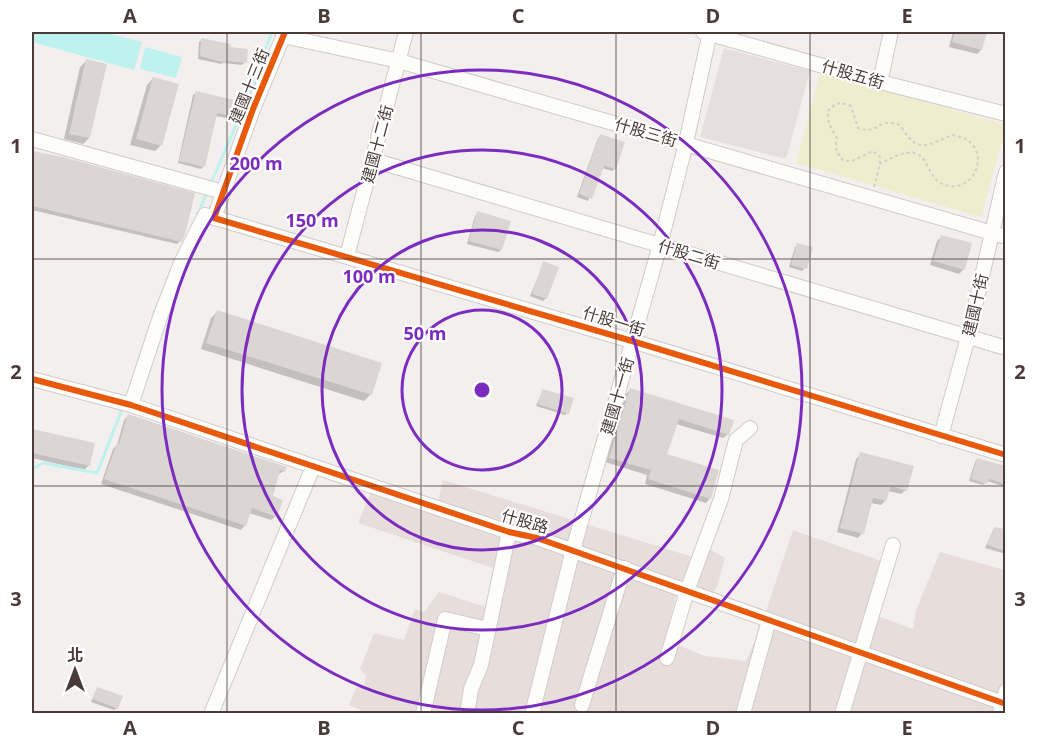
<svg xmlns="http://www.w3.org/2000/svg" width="1037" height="745" viewBox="0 0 1037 745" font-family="'Open Sans','Noto Sans TC',sans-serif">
  <rect width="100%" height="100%" fill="#f3efee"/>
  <path fill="#e7dedb" d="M376,480L438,501L443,480L693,557L702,545L725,558L717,587L709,601L676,595L666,640L705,656L746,661L761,626L793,530L887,563L870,613L913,629L916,610L940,552L1005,570L1004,713L360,714L361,710L349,705L357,685L364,687L366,676L360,669L374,633L404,640L415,609L424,612L439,592L486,607L499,570L358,523Z"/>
  <path fill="#eeedce" d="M820,73L1005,124V131L981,217L796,163Z"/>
  <path fill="#e5e0df" d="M724,48L810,71L786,159L700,137Z"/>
  <path fill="#bef2ef" d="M32,32H103L142,42L134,70L32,42Z
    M145,47L182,57L176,78L140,69Z"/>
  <path fill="#0003" d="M953,32H986L981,50L977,54L949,47Z
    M202,40L228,49L245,62L242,65L223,63L221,64L198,59L199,42Z
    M86,61L89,138L83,144L64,139L80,67Z
    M153,78L161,145L155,151L130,145L147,85Z
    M196,93L229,115L227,118L215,116L204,166L201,169L178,163L193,95Z
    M600,136L615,169L612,171L602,168L588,201L577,197L598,138Z
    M32,152L63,159L180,241L177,244L32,210Z
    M478,213L509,222L501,250L498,252L467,244L475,216Z
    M941,237L964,269L959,274L930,265L937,241Z
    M798,245L805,268L802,271L789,267L795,247Z
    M544,263L546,298L543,301L530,296Z
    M217,312L371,394L364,401L201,349L211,318Z
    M543,390L568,413L565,415L536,406Z
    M630,390L728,434L723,438L676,424L665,455L710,498L706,503L645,484L647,475L605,462L626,394Z
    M129,415L284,471L277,475L271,497L276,516L271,520L249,513L245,525L241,530L101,484L113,449L117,445L124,420Z
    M32,430L93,444L89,465L84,470L32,458Z
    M861,454L906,490L901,494L888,491L885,501L881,505L871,503L862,533L858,538L837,532L856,459Z
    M977,459L1006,467V487L987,481L983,485L969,481L975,462Z
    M994,528L1006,531V554L985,548Z
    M97,688L117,708L114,710L91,702Z"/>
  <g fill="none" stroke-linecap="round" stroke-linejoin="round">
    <path stroke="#bef2ef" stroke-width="3" d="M211,183L240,116L272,32
      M198,214L207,192
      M32,469L43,463L97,473L123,407"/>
  </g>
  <path fill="#dbd6d4" d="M955,32H987L982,50L952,42Z
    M201,38L231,44L230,47L248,49L247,63L226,61V63L200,56Z
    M86,59L107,64L90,138L69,134Z
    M153,77L179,84L162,146L136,139Z
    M196,91L234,100L231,116L217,113L205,167L179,161Z
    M600,134L625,142L616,169L604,166L592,199L579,194Z
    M32,151L63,157L195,193L185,235L182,242L32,206Z
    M477,211L511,221L502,250L469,241Z
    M941,235L972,243L965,270L933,261Z
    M797,243L813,247L807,269L791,265Z
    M543,261L559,267L547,299L532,294Z
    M217,310L382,363L372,395L206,343Z
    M630,388L734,420L729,435L679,419L667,454L719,470L711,499L648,479L651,470L609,458Z
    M542,389L574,398L569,414L538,404Z
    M128,414L287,467L285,472L280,470L273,496L283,500L277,517L252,508L246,526L104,479L117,443L119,444Z
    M32,429L95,443L90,466L32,453Z
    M860,452L914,466L907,491L891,486L886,501L873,498L864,534L840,528Z
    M977,458L1005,466V484L989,479L987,484L971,479Z
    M994,527L1005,529V551L987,545Z
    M97,687L123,696L118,709L93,699Z"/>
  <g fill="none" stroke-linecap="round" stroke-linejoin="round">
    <g stroke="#d0cbca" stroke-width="16">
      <path id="minor" d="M703,32L880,82L1006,114
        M283,36L399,61L1006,237
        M880,82L890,36
        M32,139L223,192
        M373,160L1006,348
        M214,218L253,109L285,32
        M347,256L406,32
        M32,379L131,405L509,532L537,538L1006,704
        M131,405L160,317L181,263L205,215L632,341L1006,455
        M941,436L968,337L1006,172
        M667,658L687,591L721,499L736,440L750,428
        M582,705L624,568
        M211,714L313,467
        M423,714L445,619L488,629
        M467,714L471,689L481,665L509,532
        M532,714L573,550L660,245L686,143L710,32
        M743,714L769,620
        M842,714L893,545
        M1000,714L1006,691"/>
    </g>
    <path stroke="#d3cdcc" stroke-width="2" stroke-dasharray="3 3" stroke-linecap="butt" d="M874,187L880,164V157L873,151L852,161H844C836,153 835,149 837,138L830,126L827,112C835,103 840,101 851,106L858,128C877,135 878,120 893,123C899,123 901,127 904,131C920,155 930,143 953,135C957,136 962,137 966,139C989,153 976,189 950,186C918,183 938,130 880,164"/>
    <use href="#minor" stroke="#fdfdfc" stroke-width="14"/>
    <g stroke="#fff" stroke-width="10">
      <path id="cycleway" d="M285,32L253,109L214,218L632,341L1006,455
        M32,379L131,405L509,532L537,538L1006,704"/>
    </g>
    <use href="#cycleway" stroke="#e8590c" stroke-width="6"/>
  </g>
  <path fill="none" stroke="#4b3b38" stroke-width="1.5" stroke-opacity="0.55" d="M227,32V714M421,32V714M616,32V714M810,32V714M32,259H1006M32,486H1006"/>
  <g fill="none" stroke="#7b2cbf" stroke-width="3">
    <circle cx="482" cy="390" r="80"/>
    <circle cx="482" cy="390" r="160"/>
    <circle cx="482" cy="390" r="240"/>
    <circle cx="482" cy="390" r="320"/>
  </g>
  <g text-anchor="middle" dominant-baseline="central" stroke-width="4.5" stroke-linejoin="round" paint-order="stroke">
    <g font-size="16" fill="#4b3b38" stroke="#fff">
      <text transform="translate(853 74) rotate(16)">什股五街</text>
      <text transform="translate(249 86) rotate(-68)">建國十三街</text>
      <text transform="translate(646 132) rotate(16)">什股三街</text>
      <text transform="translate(377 144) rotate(-75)">建國十二街</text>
      <text transform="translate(689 254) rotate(17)">什股二街</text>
      <text transform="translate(975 305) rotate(-77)">建國十街</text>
      <text transform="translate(614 321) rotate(17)">什股一街</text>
      <text transform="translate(617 396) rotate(-74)">建國十一街</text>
      <text transform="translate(525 521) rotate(16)">什股路</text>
    </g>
  </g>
  <circle cx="482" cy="390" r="9" fill="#7b2cbf" stroke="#fff" stroke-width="3"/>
  <g font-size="18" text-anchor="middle" font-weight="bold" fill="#7b2cbf" stroke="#fff" stroke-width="4.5" stroke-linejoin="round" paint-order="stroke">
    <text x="256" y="170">200 m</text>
    <text x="312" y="227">150 m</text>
    <text x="369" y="283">100 m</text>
    <text x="425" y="340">50 m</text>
  </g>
  <rect width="1037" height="745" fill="none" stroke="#ffffff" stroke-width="66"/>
  <g transform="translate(75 670)" stroke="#ffffff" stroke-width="4.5" paint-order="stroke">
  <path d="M0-4.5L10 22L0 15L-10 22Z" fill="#4b3b38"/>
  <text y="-9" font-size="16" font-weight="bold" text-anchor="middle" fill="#4b3b38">北</text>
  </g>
  <rect x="33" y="33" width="971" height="679" fill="none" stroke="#4b3b38" stroke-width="2"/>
  <g font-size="20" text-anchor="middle" font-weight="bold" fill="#4b3b38">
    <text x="130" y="23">A</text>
    <text x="324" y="23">B</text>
    <text x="518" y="23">C</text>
    <text x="713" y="23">D</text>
    <text x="907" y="23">E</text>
    <text x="16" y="153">1</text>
    <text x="1020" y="153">1</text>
    <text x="16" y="379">2</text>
    <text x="1020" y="379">2</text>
    <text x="16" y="606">3</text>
    <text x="1020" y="606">3</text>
    <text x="130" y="735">A</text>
    <text x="324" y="735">B</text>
    <text x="518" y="735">C</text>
    <text x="713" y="735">D</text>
    <text x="907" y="735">E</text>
  </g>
</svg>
